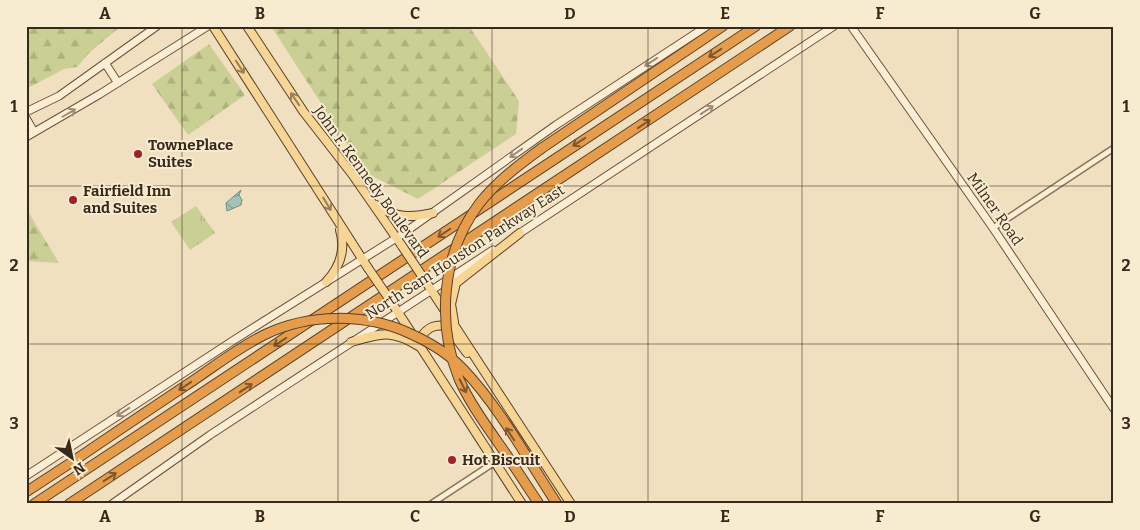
<svg xmlns="http://www.w3.org/2000/svg" width="1140" height="530" viewBox="0 0 1140 530" font-family="Bitter,serif">
  <defs>
    <pattern id="forest-firs" width="22" height="20" patternUnits="userSpaceOnUse" patternTransform="scale(1.25)"><rect width="22" height="20" fill="#cacf93"/><path d="M5 1l3.5 6h-7zM16 11l3.5 6h-7z" fill="#aeb27e"/></pattern>
    <pattern id="park-tufts" width="24" height="20" patternUnits="userSpaceOnUse" patternTransform="scale(1.25)"><rect width="24" height="20" fill="#cacf93"/><path d="M3 7l-1-3M5 7V3M7 7l1-3M15 17l-1-3M17 17v-4M19 17l1-3" fill="none" stroke="#aeb27e"/></pattern>
    <pattern id="water-waves" width="16" height="10" patternUnits="userSpaceOnUse" patternTransform="scale(1.25)"><rect width="16" height="10" fill="#a3c2b8"/><path d="M0 5q4-4 8 0t8 0" fill="none" stroke="#869e95"/></pattern>
  </defs>
  <rect width="100%" height="100%" fill="#f0e0c0"/>
  <path fill="url(#forest-firs)" d="M26,26H121L89,53L77,67L64,69L26,89Z
    M271,26H469L519,101L516,134L418,199L366,173Z
    M209,44L245,95L188,135L152,84Z
    M26,208L59,263L26,261Z"/>
  <path fill="url(#park-tufts)" d="M196,206L215,233L190,250L171,222Z"/>
  <path fill="#cacf93" d="M195,213L207,231L199,237L187,219Z
    M184,220L196,239L188,244L176,226Z"/>
  <path fill="url(#water-waves)" stroke="#6a9186" d="M241,190L239,195L242,200L241,205L227,211L226,203Z"/>
  <g fill="none" stroke-linecap="round" stroke-linejoin="round">
    <g stroke="#8b7157" stroke-width="8">
      <path id="street" d="M993,228L1114,148
        M431,504L495,462"/>
    </g>
    <g stroke="#6c523a" stroke-width="9">
      <path id="secondary" d="M851,26L993,228L1114,409
        M105,63L118,83
        M26,112L59,96L157,26
        M26,118L34,132
        M26,137L100,94L208,26
        M517,235L834,26
        M26,476L234,340L401,235L556,125L707,26
        M112,504L210,435L493,250"/>
    </g>
    <g stroke="#583f2c" stroke-width="10">
      <path id="primary" d="M213,26L368,268
        M247,26L303,111L352,174L402,246
        M376,205C396,218 411,218 433,213
        M326,282C340,267 346,250 340,230
        M426,282L571,504
        M392,303L522,504
        M454,322L451,304L456,283L520,233
        M351,342C381,333 392,329 420,347
        M421,343V337C428,327 435,324 447,326L467,353"/>
    </g>
    <g stroke="#583f2c" stroke-width="11">
      <path id="highway" d="M542,148L723,26
        M508,457L539,504
        M26,492L78,458
        M34,504L756,26
        M69,504L790,26"/>
    </g>
    <use href="#street" stroke="#fbeed4" stroke-width="5"/>
    <use href="#secondary" stroke="#fbeed4" stroke-width="7"/>
    <use href="#primary" stroke="#f6d595" stroke-width="8"/>
    <use href="#highway" stroke="#e59d4b" stroke-width="9"/>
    <g stroke="#583f2c" stroke-width="10" stroke-linecap="butt">
      <path id="primary-bridge" d="M402,246L426,282
        M368,268L392,303"/>
    </g>
    <g stroke="#583f2c" stroke-width="11" stroke-linecap="butt">
      <path id="highway-bridge" d="M508,457C491,432 471,406 459,379C436,322 442,253 479,204C496,182 520,164 542,148
        M78,458C113,434 149,410 185,386C211,369 236,349 264,335C309,313 366,313 411,334C431,343 449,354 464,370C500,408 528,460 557,504"/>
    </g>
    <use href="#primary-bridge" stroke="#f6d595" stroke-width="8"/>
    <use href="#highway-bridge" stroke="#e59d4b" stroke-width="9"/>
  </g>
  <defs><path id="oneway-shaft" d="M-6 0H5M1.5-3L5.5 0L1.5 3" fill="none" stroke-width="1.6" stroke-linecap="round" stroke-linejoin="round" transform="scale(1.25)"/></defs>
  <g stroke="#7e572f">
    <use href="#oneway-shaft" transform="translate(715 53) rotate(147)"/>
    <use href="#oneway-shaft" transform="translate(644 124) rotate(-34)"/>
    <use href="#oneway-shaft" transform="translate(579 142) rotate(147)"/>
    <use href="#oneway-shaft" transform="translate(444 233) rotate(146)"/>
    <use href="#oneway-shaft" transform="translate(280 342) rotate(147)"/>
    <use href="#oneway-shaft" transform="translate(185 386) rotate(146)"/>
    <use href="#oneway-shaft" transform="translate(463 386) rotate(63)"/>
    <use href="#oneway-shaft" transform="translate(246 388) rotate(-33)"/>
    <use href="#oneway-shaft" transform="translate(510 434) rotate(-124)"/>
    <use href="#oneway-shaft" transform="translate(110 477) rotate(-33)"/>
  </g>
  <g stroke="#9a8c78">
    <use href="#oneway-shaft" transform="translate(651 62) rotate(147)"/>
    <use href="#oneway-shaft" transform="translate(707 110) rotate(-34)"/>
    <use href="#oneway-shaft" transform="translate(69 113) rotate(-30)"/>
    <use href="#oneway-shaft" transform="translate(516 153) rotate(145)"/>
    <use href="#oneway-shaft" transform="translate(123 412) rotate(147)"/>
  </g>
  <g stroke="#987f58">
    <use href="#oneway-shaft" transform="translate(240 67) rotate(57)"/>
    <use href="#oneway-shaft" transform="translate(295 99) rotate(-124)"/>
    <use href="#oneway-shaft" transform="translate(327 204) rotate(59)"/>
  </g>
  <path fill="none" stroke="#39291c" stroke-width="1" stroke-opacity="0.55" d="M182,26V504M338,26V504M492,26V504M648,26V504M802,26V504M958,26V504M26,186H1114M26,344H1114"/>
  <g fill="#9d2328" stroke="#f7ebd0" stroke-width="2">
    <circle cx="138" cy="154" r="5"/>
    <circle cx="73" cy="200" r="5"/>
    <circle cx="452" cy="460" r="5"/>
  </g>
  <g text-anchor="middle" dominant-baseline="central" stroke-width="4" stroke-linejoin="round" paint-order="stroke">
    <g font-size="15" font-weight="bold" fill="#39291c" stroke="#f7ebd0" text-anchor="start">
      <text x="148" y="145">TownePlace<tspan x="148" dy="17">Suites</tspan></text>
      <text x="83" y="191">Fairfield Inn<tspan x="83" dy="17">and Suites</tspan></text>
      <text x="462" y="460">Hot Biscuit</text>
    </g>
    <g font-size="15" fill="#39291c" stroke="#f7ebd0">
      <text transform="translate(371 182) rotate(54)">John F. Kennedy Boulevard</text>
      <text transform="translate(995 209) rotate(55)">Milner Road</text>
      <text transform="translate(465 252) rotate(-33)">North Sam Houston Parkway East</text>
    </g>
  </g>
  <rect width="1140" height="530" fill="none" stroke="#f7ebd0" stroke-width="55"/>
  <g transform="translate(72 458) rotate(147)" stroke="#f7ebd0" stroke-width="4" paint-order="stroke">
  <path d="M0-4L9 19L0 12L-9 19Z" fill="#39291c"/>
  <text y="-8" font-size="14" font-weight="bold" text-anchor="middle" fill="#39291c">N</text>
  </g>
  <rect x="28" y="28" width="1084" height="474" fill="none" stroke="#39291c" stroke-width="2"/>
  <g font-size="16" text-anchor="middle" font-weight="bold" fill="#39291c">
    <text x="105" y="19">A</text>
    <text x="260" y="19">B</text>
    <text x="415" y="19">C</text>
    <text x="570" y="19">D</text>
    <text x="725" y="19">E</text>
    <text x="880" y="19">F</text>
    <text x="1035" y="19">G</text>
    <text x="14" y="112">1</text>
    <text x="1126" y="112">1</text>
    <text x="14" y="271">2</text>
    <text x="1126" y="271">2</text>
    <text x="14" y="429">3</text>
    <text x="1126" y="429">3</text>
    <text x="105" y="522">A</text>
    <text x="260" y="522">B</text>
    <text x="415" y="522">C</text>
    <text x="570" y="522">D</text>
    <text x="725" y="522">E</text>
    <text x="880" y="522">F</text>
    <text x="1035" y="522">G</text>
  </g>
</svg>
